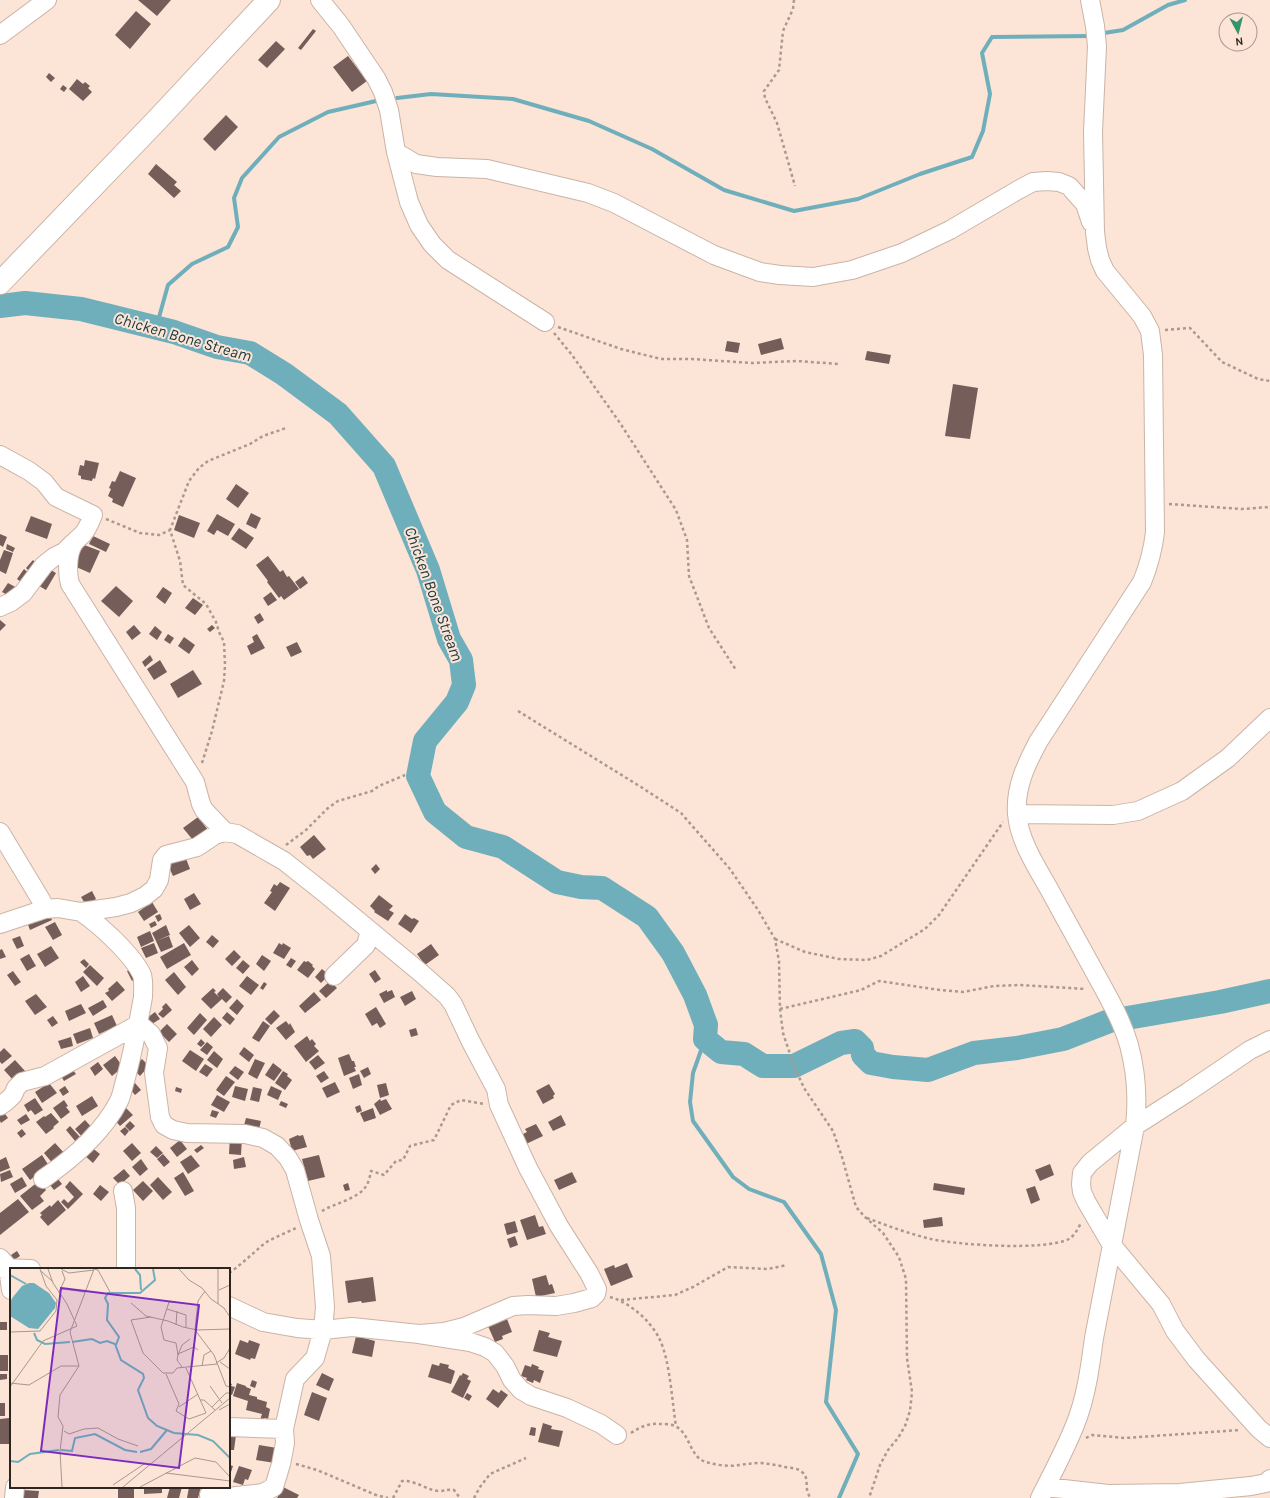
<svg xmlns="http://www.w3.org/2000/svg" width="1270" height="1498" viewBox="0 0 1270 1498" font-family="Karla,sans-serif">
  <rect width="100%" height="100%" fill="#fce4d6"/>
  <g fill="none" stroke-linecap="round" stroke-linejoin="round">
    <path stroke="#6fafbb" stroke-width="4" d="M1104,33L1123,30L1168,5L1185,0
      M397,98L431,94L513,99L589,121L652,149L724,190L794,211L858,199L920,174L972,157L983,131L990,94L982,53L992,37L1090,36
      M156,328L168,285L192,264L228,247L238,227L234,198L242,178L279,137L328,112L376,101
      M705,1039L693,1073L690,1102L693,1121L733,1177L749,1189L784,1202L821,1254L836,1310L826,1402L858,1454L839,1498"/>
    <path stroke="#6fafbb" stroke-width="24" d="M0,306L25,303L81,309L174,332L217,347L250,353L284,374L338,414L384,466L428,570L449,639L461,660L464,685L457,702L425,741L418,776L435,812L466,837L503,847L557,882L581,887L602,888L647,917L673,953L695,995L706,1025L705,1039L721,1052L744,1054L763,1066H794L841,1043L855,1041L862,1048L863,1055L871,1063L893,1067L928,1070L974,1053L1017,1048L1063,1039L1112,1020
      M1127,1018L1220,1002L1270,991"/>
  </g>
  <path fill="#755d5a" d="M138,0H171L157,16Z
    M136,11L151,24L130,49L115,35Z
    M313,29L316,31L301,50L298,48Z
    M276,41L285,49L267,68L258,60Z
    M348,56L367,81L352,92L333,67Z
    M49,73L55,78L51,82L46,77Z
    M77,79L83,84L85,82L90,86L88,88L92,92L83,101L69,89Z
    M63,85L67,88L64,92L60,89Z
    M226,115L238,127L215,151L203,139Z
    M156,164L177,182L174,185L181,191L174,198L148,174Z
    M781,338L784,349L761,355L758,344Z
    M727,341L740,343L738,353L725,351Z
    M867,351L891,355L889,364L865,360Z
    M953,384L978,388L970,439L945,436Z
    M85,460L99,463L95,479L93,478L92,481L81,479V476L78,475L80,465L84,466Z
    M120,471L136,478L123,507L112,502L113,499L108,496L111,489L109,488L112,481L115,482Z
    M236,484L249,493L238,508L226,499Z
    M251,513L261,518L256,529L246,524Z
    M217,514L235,524L228,536L217,530L214,535L207,531Z
    M179,515L200,523L194,538L174,530Z
    M31,516L52,524L47,539L25,531Z
    M239,528L254,538L246,549L231,539Z
    M0,534L7,537L3,547L0,545Z
    M93,536L110,544L106,552L89,544Z
    M79,543L100,551L90,573L74,566Z
    M7,544L15,548L13,552L6,549Z
    M4,550L13,553L6,574L0,571V560Z
    M268,556L280,572L283,570L287,577L289,576L299,589L284,600L281,596L279,598L267,582L268,581L256,565Z
    M33,560L40,567L33,575L26,568Z
    M44,566L56,573L46,590L34,583Z
    M24,569L32,576L25,585L17,579Z
    M303,576L308,583L300,589L295,582Z
    M8,583L19,589L13,598L2,592Z
    M116,586L133,601L119,617L101,601Z
    M163,587L172,593L165,604L156,597Z
    M271,592L277,600L268,606L263,598Z
    M193,598L203,605L195,615L185,608Z
    M260,613L264,620L258,624L254,617Z
    M0,620L6,625L0,631Z
    M134,625L141,633L132,640L126,632Z
    M212,625L215,628L210,632L207,629Z
    M155,626L162,632L157,640L149,634Z
    M168,634L174,638L170,644L164,640Z
    M257,634L265,648L251,655L247,646L254,642L252,637Z
    M184,637L195,645L189,654L178,646Z
    M297,642L302,652L291,657L286,647Z
    M150,655L153,660L145,667L142,662Z
    M160,660L167,672L154,680L147,669Z
    M193,670L202,684L178,698L170,684Z
    M198,817L211,834L197,845L183,828Z
    M314,835L326,849L313,859L310,855L307,856L300,847Z
    M185,856L190,869L173,876L167,863Z
    M376,864L380,869L375,874L371,869Z
    M280,882L290,888L275,911L264,903L272,892L270,891L274,884L277,886Z
    M92,891L96,899L86,905L81,897Z
    M194,893L201,904L190,910L184,899Z
    M379,895L393,906L389,910L394,913L388,921L374,912L375,911L370,906Z
    M152,902L158,912L144,921L138,912Z
    M49,913L52,920L30,930L27,922Z
    M160,914L162,919L158,922L155,916Z
    M405,914L412,919L414,918L419,921L411,933L398,924Z
    M155,921L157,925L151,928L149,924Z
    M55,922L62,935L53,940L45,927Z
    M166,925L170,935L156,941L152,933Z
    M189,925L200,938L190,947L179,933Z
    M150,931L154,941L141,947L137,937Z
    M212,935L219,941L213,948L206,942Z
    M20,936L24,946L17,949L12,939Z
    M169,936L173,947L161,952L156,941Z
    M154,943L158,953L146,958L141,948Z
    M184,943L191,955L167,969L160,957Z
    M279,943L282,945L283,943L291,948L284,959L273,953Z
    M431,944L439,955L425,965L417,954Z
    M51,946L59,958L45,967L37,954Z
    M2,949L6,957L0,959V950Z
    M234,950L241,957L232,966L225,959Z
    M29,954L36,966L27,971L20,959Z
    M262,955L271,961L264,971L256,964Z
    M291,958L296,961L291,968L286,965Z
    M84,959L89,964L86,968L80,962Z
    M192,960L199,969L192,976L184,967Z
    M243,960L250,966L243,974L236,968Z
    M304,961L306,962L308,961L313,965L312,966L315,969L308,978L297,970Z
    M90,965L104,978L97,986L83,972Z
    M134,967L139,977L132,981L127,971Z
    M322,969L329,975L321,983L315,977Z
    M375,970L381,979L375,983L369,974Z
    M13,971L21,982L15,986L7,975Z
    M174,972L186,987L178,995L165,980Z
    M83,976L90,986L81,992L75,982Z
    M247,976L259,985L251,995L239,986Z
    M117,981L125,990L112,1001L105,993L109,991L108,989Z
    M330,981L337,988L326,998L319,991Z
    M264,982L267,984L263,990L260,988Z
    M213,988L216,991L214,992L219,997L217,994L223,988L232,997L226,1003L222,999L211,1009L201,999Z
    M387,990V992L392,990L395,997L384,1003L379,994Z
    M412,991L416,999L405,1006L400,997Z
    M314,992L321,1000L305,1013L299,1006Z
    M36,994L47,1007L35,1015L25,1001Z
    M237,999L244,1006L237,1015L229,1008Z
    M103,1000L107,1007L93,1016L88,1008Z
    M166,1003L172,1010L163,1018L158,1014L163,1009L162,1007Z
    M81,1004L86,1013L69,1021L65,1011Z
    M376,1007L386,1024L380,1028L377,1023L372,1026L365,1014Z
    M274,1010L280,1016L271,1025L265,1019Z
    M155,1012L160,1019L147,1027L143,1021Z
    M227,1012L235,1019L230,1025L222,1018Z
    M200,1013L207,1020L200,1028L196,1024L200,1028L194,1035L187,1028Z
    M112,1015L117,1026L99,1034L94,1023Z
    M53,1016L58,1023L52,1027L47,1020Z
    M214,1017L222,1025L211,1037L203,1029Z
    M263,1021L270,1026L259,1042L252,1038Z
    M286,1021L289,1025L290,1023L295,1032L286,1040L276,1028Z
    M167,1024L177,1034L169,1042L159,1032Z
    M90,1028L93,1038L77,1044L73,1034Z
    M416,1028L418,1035L411,1037L409,1030Z
    M307,1036L310,1041L312,1039L316,1044L314,1046L319,1051L306,1062L294,1046Z
    M71,1037L73,1046L61,1049L58,1041Z
    M201,1039L205,1043L201,1047L197,1044Z
    M207,1042L213,1047L207,1055L200,1050Z
    M244,1047L254,1055L249,1062L239,1054Z
    M4,1048L12,1056L2,1064L0,1062V1052Z
    M190,1050L204,1059L196,1071L182,1061Z
    M214,1051L223,1059L217,1068L207,1060Z
    M349,1054L352,1061H354L356,1067H354L356,1071L344,1076L338,1058Z
    M318,1055L325,1063L315,1070L309,1062Z
    M115,1056L123,1067L112,1076L103,1065Z
    M142,1059L149,1066L140,1076L132,1068Z
    M255,1059L265,1063L257,1079L248,1074Z
    M15,1060L25,1071L14,1081L4,1070Z
    M98,1062L103,1069L95,1076L90,1068Z
    M273,1063L282,1070L274,1081L265,1075Z
    M205,1064L213,1069L207,1077L199,1072Z
    M235,1066L244,1072L238,1080L229,1073Z
    M368,1067L371,1074L364,1078L360,1071Z
    M72,1069L76,1074L64,1081L61,1076Z
    M283,1071L288,1074L287,1076L292,1080L285,1090L275,1083Z
    M324,1071L329,1078L321,1083L316,1076Z
    M359,1074L362,1085L353,1089L349,1078Z
    M226,1076L235,1082L224,1096L216,1090Z
    M335,1082L340,1092L327,1098L322,1088Z
    M49,1083L57,1093L42,1103L35,1092Z
    M135,1083L141,1090L135,1095L129,1088Z
    M386,1083L389,1095L380,1098L377,1085Z
    M549,1084L555,1094L553,1096L554,1098L543,1104L536,1091Z
    M65,1086L69,1092L63,1096L59,1090Z
    M235,1086L248,1089L245,1101L232,1097Z
    M271,1086L282,1091L278,1100L267,1095Z
    M176,1087L182,1089L181,1093L175,1091Z
    M253,1087L262,1089L259,1102L250,1100Z
    M217,1095L230,1102L224,1112L211,1105Z
    M92,1096L98,1106L82,1116L76,1106Z
    M35,1098L43,1110L35,1115L31,1110L28,1112L24,1105Z
    M380,1099L381,1101L386,1099L392,1109L380,1115L374,1104Z
    M64,1100L68,1106L66,1107L70,1112L61,1119L53,1108Z
    M281,1101L288,1104L286,1108L279,1105Z
    M360,1105L362,1111L357,1113L355,1107Z
    M126,1108L133,1115L120,1126L113,1118Z
    M373,1108L376,1118L364,1122L360,1113Z
    M2,1110L8,1118L1,1123L0,1121V1111Z
    M212,1110L219,1112L216,1118L210,1116Z
    M51,1113L59,1122L53,1127L48,1121L54,1128L46,1134L36,1122L44,1116L45,1117Z
    M26,1114L30,1120L21,1125L17,1120Z
    M561,1115L566,1125L553,1131L548,1122Z
    M246,1118L261,1121L258,1133L243,1129Z
    M85,1120L94,1130L84,1139L75,1129Z
    M130,1121L135,1126L130,1131L125,1126Z
    M536,1124L543,1136L526,1144L521,1135L527,1132L525,1129Z
    M70,1126L80,1137L76,1142L66,1130Z
    M125,1127L129,1131L125,1136L120,1131Z
    M22,1129L26,1134L21,1138L17,1133Z
    M298,1135L299,1136L303,1135L307,1147L292,1151L289,1139Z
    M230,1136L242,1137L241,1155L229,1154Z
    M180,1140L187,1149L177,1157L170,1148Z
    M55,1143L65,1154L54,1165L44,1153Z
    M132,1143L141,1153L132,1161L123,1151Z
    M201,1145L204,1148L197,1153L194,1150Z
    M156,1146L163,1153L157,1158L150,1152Z
    M91,1147L100,1154L93,1163L84,1155Z
    M163,1154L170,1162L164,1167L157,1159Z
    M42,1155L49,1166L30,1180L22,1169Z
    M191,1155L200,1166L188,1174L180,1162Z
    M319,1155L325,1177L308,1181L302,1159Z
    M6,1157L10,1168L0,1172V1160Z
    M244,1157L246,1167L234,1169L233,1160Z
    M141,1159L148,1169L140,1176L132,1167Z
    M1050,1164L1054,1175L1040,1181L1035,1170Z
    M124,1169L130,1176L120,1185L113,1178Z
    M10,1170L13,1177L1,1182L0,1174Z
    M183,1172L194,1191L185,1196L174,1178Z
    M572,1172L577,1182L559,1190L554,1180Z
    M54,1174L62,1184L54,1190L46,1180Z
    M22,1177L27,1186L15,1193L10,1184Z
    M158,1177L172,1192L163,1200L150,1185Z
    M39,1181L46,1190L40,1196L44,1201L32,1210L20,1196Z
    M70,1181L83,1194L68,1209L61,1202L64,1199L68,1203L74,1197L65,1187Z
    M143,1181L153,1191L143,1201L133,1190Z
    M348,1183L350,1190L345,1191L343,1185Z
    M934,1183L965,1188L964,1195L933,1190Z
    M100,1185L109,1192L101,1201L93,1194Z
    M1035,1186L1040,1200L1031,1204L1026,1189Z
    M18,1199L29,1212L0,1235V1213Z
    M58,1200L66,1210L48,1226L40,1217L42,1215L40,1213L50,1205L51,1207Z
    M535,1215L539,1227L543,1226L546,1234L527,1240L520,1220Z
    M942,1217L943,1226L924,1228L923,1220Z
    M515,1221L518,1232L507,1235L504,1224Z
    M515,1236L518,1245L510,1248L507,1239Z
    M17,1251L20,1256L14,1260L11,1255Z
    M627,1263L633,1277L611,1286L604,1269L614,1265L615,1268Z
    M546,1275L549,1285L552,1284L555,1293L536,1297L532,1279Z
    M373,1277L376,1301L362,1303L361,1301L348,1303L345,1281Z
    M507,1319L512,1332L502,1336L503,1339L495,1342L488,1326Z
    M0,1322H7V1330H0Z
    M539,1330L550,1333L548,1337L562,1341L557,1357L533,1351Z
    M356,1336L375,1341L372,1357L352,1353Z
    M240,1340L248,1343L249,1340L260,1344L255,1359L251,1358L250,1360L235,1354Z
    M0,1355H8V1371H0Z
    M440,1363L449,1365L448,1368L455,1371L451,1384L428,1377L432,1364L439,1366Z
    M532,1364L539,1367L538,1369L544,1371L540,1383L534,1380L533,1383L526,1380L527,1378L521,1376L525,1365L531,1367Z
    M322,1373L334,1379L329,1391L316,1385Z
    M463,1373L469,1376L467,1379L471,1381L463,1398L451,1392L460,1375L461,1376Z
    M0,1374H7V1379L0,1380Z
    M252,1380L257,1382L255,1388L250,1386Z
    M229,1383L232,1384L231,1386L235,1387L232,1395L229,1394Z
    M237,1383L246,1386V1387L251,1389L249,1395L257,1397V1399L267,1402L266,1407L270,1409L268,1419L264,1418L263,1424L259,1423L262,1414L246,1410L248,1401L233,1396Z
    M493,1389L499,1393L501,1390L508,1395L498,1408L486,1399Z
    M312,1392L327,1398L319,1421L304,1415Z
    M467,1393L472,1396L469,1401L464,1398Z
    M0,1403H5V1416H0Z
    M9,1418V1424H11V1435H9L10,1444H0V1419Z
    M543,1423L552,1426L551,1429L563,1431L559,1447L538,1442Z
    M531,1427L536,1428L535,1436L529,1435Z
    M229,1434L236,1435L234,1450H229Z
    M259,1445L277,1448L275,1463L256,1460Z
    M229,1465L233,1466L229,1478Z
    M239,1466L252,1470L248,1480L245,1479L243,1485L233,1482Z
    M118,1487H134V1498H118Z
    M142,1487H162V1493L144,1494V1489H142Z
    M170,1487H182L179,1498H167Z
    M189,1487H201L198,1498H187Z
    M283,1487L299,1495L297,1498H277Z
    M23,1490L39,1491L38,1498H22Z"/>
  <g fill="none" stroke-linecap="round" stroke-linejoin="round">
    <g stroke="#cab4a7" stroke-width="20">
      <path id="minor" d="M320,0L341,26L376,78L383,92L389,110L396,152L409,202L419,225L432,244L448,260L545,322
        M0,35L47,0
        M396,152L416,164L437,167L487,169L588,193L614,203L714,255L760,272L780,275L813,277L852,270L902,253L950,230L1018,190L1033,182L1047,181L1059,182L1069,186L1085,204L1091,222
        M0,455L29,471L44,482L56,497L93,515C90,522 88,528 83,534C80,537 76,540 74,543C67,553 67,573 70,584L195,782L201,804L204,810L225,832
        M0,607L11,602L23,593L44,565L54,557L64,552L73,543
        M1017,814L1113,815L1138,811L1182,791L1228,758L1270,718
        M0,832L41,900L45,909
        M0,924L45,909L58,908L81,912L116,907L131,903L145,896L154,889L159,880L162,860L166,855L197,847L215,835L225,832L237,834L284,861L327,895L421,973L447,996L453,1004L471,1042L496,1089L499,1105L528,1168L559,1226L589,1273L597,1289L596,1294L592,1298L574,1303L556,1306L528,1305L513,1306L464,1327L444,1332L419,1334
        M334,976L366,945L369,934L367,928
        M139,1024L151,1034L158,1048L154,1073L160,1117L164,1125L173,1130L187,1133L245,1134L263,1138L277,1146L288,1158L295,1170L309,1220L321,1256L325,1307L323,1330L315,1358L295,1379L284,1429L285,1443L281,1464L274,1487L263,1493L228,1497L209,1495
        M1270,1040L1250,1050L1188,1092L1135,1126L1090,1163L1082,1173L1081,1184L1082,1192L1086,1201L1111,1244L1161,1304L1175,1331L1196,1359L1259,1429L1270,1438
        M0,1106L8,1100L13,1095L16,1088L22,1082L45,1076L139,1024
        M43,1179C72,1159 102,1134 119,1101C122,1095 123,1087 125,1081C133,1053 138,1025 143,997C143,990 144,982 142,975C133,955 99,924 81,912
        M123,1191L126,1208V1269
        M0,1258L8,1267L11,1290
        M0,1268L31,1269
        M229,1306L263,1322L297,1328L323,1330L352,1327L419,1334L470,1342L485,1347L495,1353L505,1366L512,1380L521,1390L531,1396L567,1408L601,1424L617,1435
        M229,1427L284,1429
        M1046,1487L1108,1494L1180,1493L1251,1486L1266,1483L1270,1479
        M14,1498L15,1487
        M1040,1498C1052,1474 1065,1450 1075,1425C1086,1398 1090,1368 1094,1338L1135,1126C1138,1099 1136,1071 1129,1045C1121,1018 1107,995 1094,971C1079,944 1064,916 1049,889C1036,866 1019,840 1017,814C1015,787 1026,765 1038,742L1142,582C1149,565 1153,550 1155,532L1153,355L1150,331L1142,316L1105,271L1100,260L1097,248L1095,232L1093,132L1097,46L1095,26L1090,0"/>
    </g>
    <g stroke="#cab4a7" stroke-width="24">
      <path id="highway" d="M0,283L157,120L269,0"/>
    </g>
    <path stroke="#aa998e" stroke-width="2.5" stroke-dasharray="3 3" stroke-linecap="butt" d="M794,0L793,9L783,31L779,70L764,91L765,98L777,123L795,186
      M558,327L621,349L661,359H692L752,363L797,361L839,364
      M1165,330L1190,328L1222,362L1258,379L1270,381
      M554,333L572,355L620,423L676,510L687,540L689,576L709,628L736,670
      M1169,504L1242,509L1270,507
      M106,519L140,533L159,535L170,530
      M518,711L641,787L681,813L730,869L758,910L775,939L779,961L780,1009L783,1033L794,1066L804,1088L833,1131L842,1157L856,1207L865,1217L883,1233L899,1257L906,1279L907,1358L912,1392L910,1411L905,1426L898,1438L888,1450L880,1465L869,1498
      M202,763L212,731L224,681L225,665L224,642L219,632L216,622L206,604L183,585L180,561L170,530L189,481L199,468L208,461L250,444L263,436L286,428
      M286,845L306,830L328,808L338,801L372,791L379,786L405,775
      M775,939L805,952L839,959L867,960L881,956L925,929L939,915L1003,822
      M780,1009L861,990L879,981L940,990L963,992L994,986L1020,985L1086,989
      M322,1211C333,1204 360,1198 366,1186C369,1182 370,1176 371,1171L384,1175L396,1161L403,1160L410,1146L434,1140L451,1105L461,1100L484,1104
      M867,1218C888,1226 910,1234 931,1239C958,1245 1045,1251 1069,1239C1074,1236 1079,1228 1081,1222
      M229,1273C242,1264 253,1253 265,1243C275,1237 286,1233 296,1228
      M610,1297C629,1302 650,1320 659,1338C670,1359 672,1402 676,1426
      M621,1300L675,1295L693,1287L728,1267L768,1269L787,1265
      M631,1433C640,1427 649,1423 660,1424C664,1424 670,1424 675,1426C691,1434 689,1457 706,1462C716,1465 729,1467 739,1465C747,1464 753,1463 761,1463C769,1464 777,1465 785,1467C791,1468 798,1468 802,1472C808,1477 806,1483 807,1489C807,1492 809,1495 810,1498
      M1086,1438L1092,1435L1125,1438L1240,1430
      M296,1464L317,1470L376,1495L388,1498
      M393,1498L402,1481C416,1480 428,1491 439,1491C445,1491 448,1489 454,1490L460,1498
      M474,1498L480,1487L490,1474L526,1458"/>
    <use href="#minor" stroke="#fff" stroke-width="18"/>
    <use href="#highway" stroke="#fff" stroke-width="22"/>
  </g>
  <g text-anchor="middle" dominant-baseline="central" stroke-width="4" stroke-linejoin="round" paint-order="stroke">
    <g font-size="16" font-style="italic" fill="#17383e" stroke="#fce4d6">
      <text transform="translate(183 337) rotate(16)">Chicken Bone Stream</text>
      <text transform="translate(434 594) rotate(70)">Chicken Bone Stream</text>
    </g>
  </g>
  <g transform="translate(10 1268)">
    <rect width="220" height="220" fill="#fce4d6"/>
    <path d="M19,15H24L39,25L46,35L45,40L28,61L19,60L0,48V34L3,29L12,18Z" fill="#6fafbb"/>
    <path fill="none" stroke="#6fafbb" stroke-width="2" d="M125,1L130,7L131,22M0,7L16,16M24,65L27,72L35,76L60,74M62,74L82,71L90,75L97,73L105,76L111,92L133,106L134,110L128,122L138,150L147,158L164,165L188,167L203,173L220,190M106,77L109,69L97,52L98,36L95,30L98,25H130L145,12L143,1M51,182L62,183L65,170L85,166L115,182L127,184M130,184L141,181L157,162M0,193L8,194L20,186L49,182"/>
    <path fill="none" stroke="#a9988d" stroke-width="1" d="M51,1L59,5L84,2M169,1L179,12L192,20L201,31L214,40L220,49M208,1V36M31,3L42,13M50,22L55,11L52,3M209,22L220,17M195,23L188,33L185,62L204,87L216,118L220,119M48,24L53,21L75,24M166,34H159L151,59L154,72L166,75L168,87M121,35L136,48L158,53L173,59L187,62L220,61M157,41L176,47V59M141,49L121,52L133,85L153,105H163L167,100L207,96M166,57L167,43M0,64L30,63L46,43L47,32L36,18L30,1M168,86L184,79L188,82M210,94L220,101M206,95L214,90L220,80M192,98L194,87L201,83M172,99L167,92L168,87L172,77L180,71M176,100L196,145M156,106L169,136L166,143L179,151L196,145M0,115L19,117L51,98H69M200,118L212,135M0,119L33,73L67,58L57,36L43,15L38,1M190,132H194L205,142M169,139L188,126M202,139L216,125H220M209,142L220,136M54,163L59,166L74,161L88,160L108,171L128,178M156,205L220,213M103,217L134,196M52,219L50,183L53,158L48,149L50,127L69,98L60,64L84,1L88,2L100,24M113,219L220,130M130,219L185,190L206,194L220,209"/>
    <path fill="#7b2cbf" fill-opacity="0.15" stroke="#7b2cbf" stroke-width="2" d="M51,20L189,37L169,200L31,183Z"/>
    <rect width="220" height="220" fill="none" stroke="#2d2520" stroke-width="2"/>
  </g>
  <g transform="translate(1238 32) rotate(173)"><circle r="19" fill="#fce4d6" stroke="#a9988d"/>
  <path d="M0-3L7 15L0 10L-7 15Z" fill="#35946c"/>
  <text y="-6" font-size="11" font-weight="bold" text-anchor="middle" fill="#2d2520">N</text>
  </g>
</svg>
